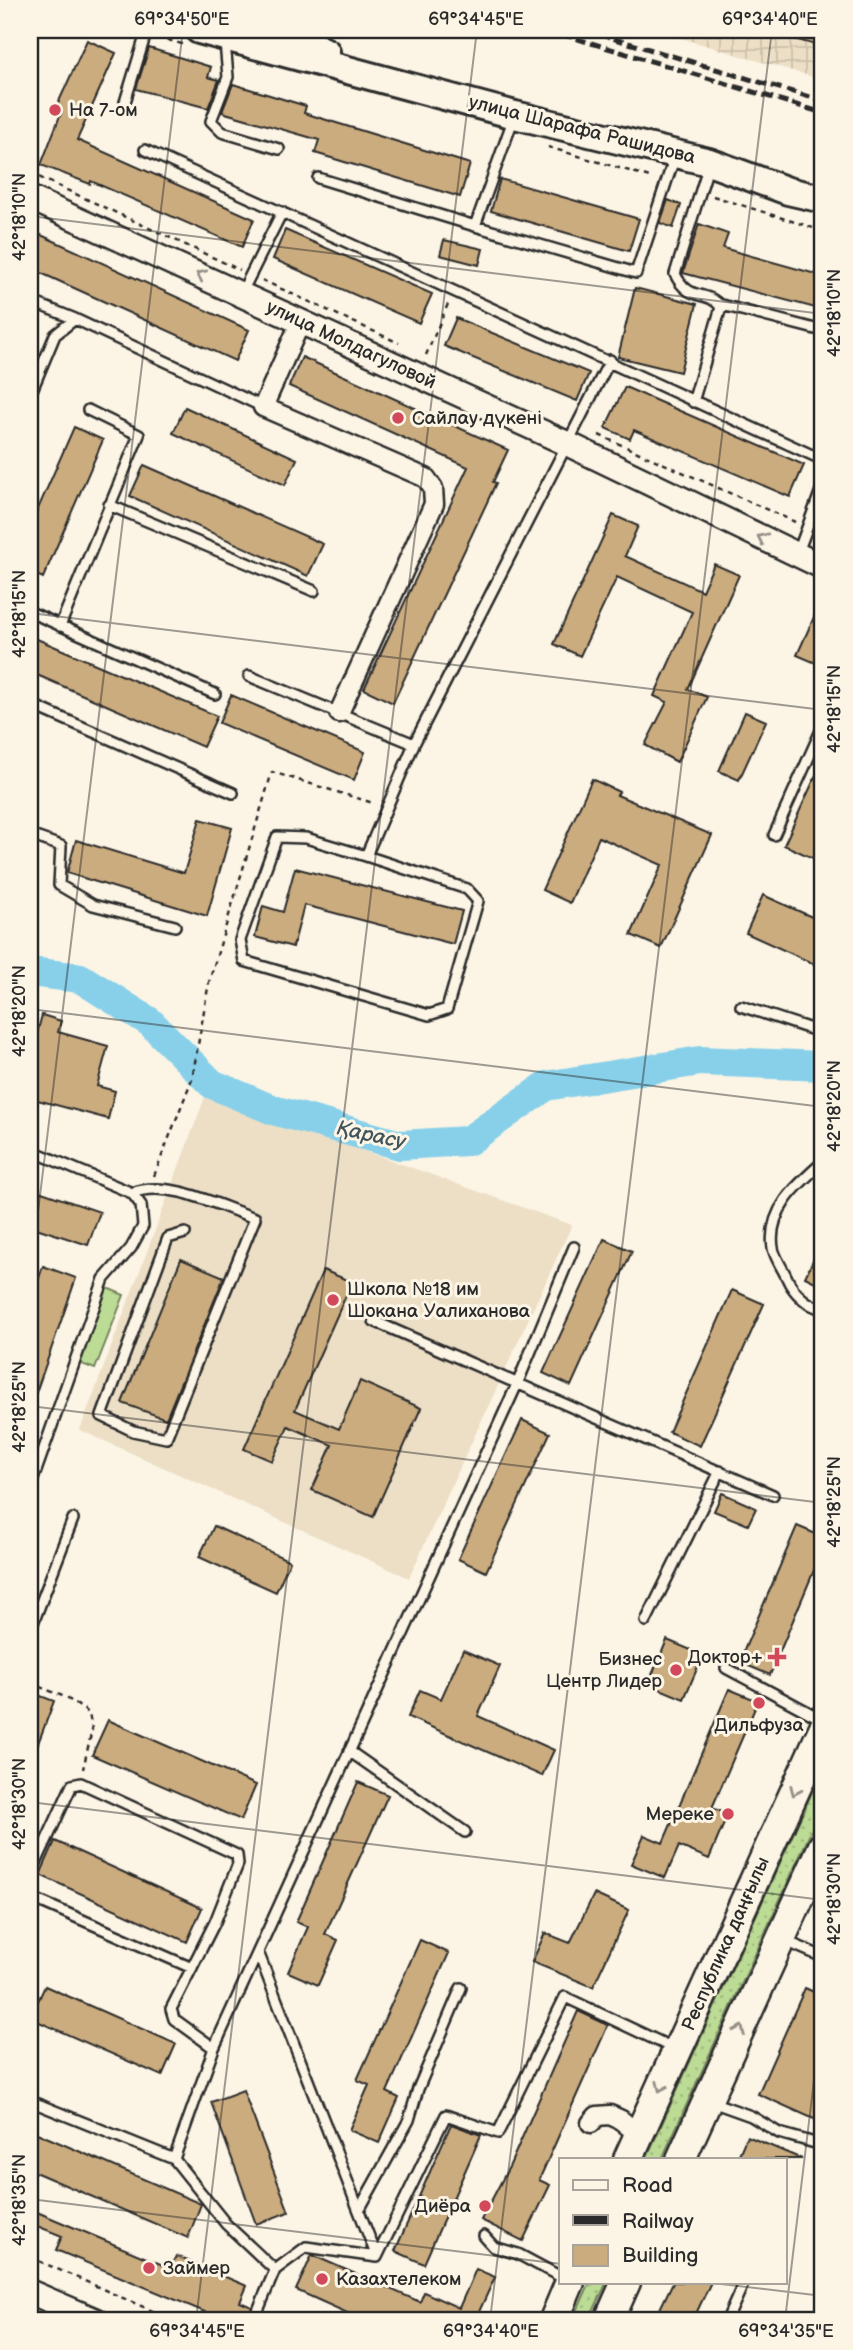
<svg xmlns="http://www.w3.org/2000/svg" width="853" height="2350" viewBox="0 0 853 2350" font-family="'Balsamiq Sans',sans-serif">
  <defs>
    <pattern id="industrial-grid" width="8" height="8" patternUnits="userSpaceOnUse" patternTransform="scale(1.75)"><rect width="8" height="8" fill="#eddfc6"/><path d="M0 4h8M4 0v8" fill="none" stroke="#cbc0aa"/></pattern>
    <pattern id="grass-dots" width="8" height="8" patternUnits="userSpaceOnUse" patternTransform="scale(1.75)"><rect width="8" height="8" fill="#bcdc95"/><path d="M2 2h.1M6 6h.1" fill="none" stroke="#a2bd81" stroke-width="1.8" stroke-linecap="round"/></pattern>
  </defs>
  <rect width="100%" height="100%" fill="#fcf5e5"/>
  <filter id="ink" filterUnits="userSpaceOnUse"><feTurbulence type="fractalNoise" baseFrequency=".0143" numOctaves="2"/><feDisplacementMap in="SourceGraphic" scale="14" xChannelSelector="R" yChannelSelector="G"/><feConvolveMatrix kernelMatrix="1 2 1 2 8 2 1 2 1" color-interpolation-filters="sRGB"/></filter>
  <g filter="url(#ink)">
    <path fill="#eddfc6" d="M206,1094L572,1225L409,1578L80,1430Z"/>
    <path fill="url(#industrial-grid)" d="M654,30H823V80Z"/>
    <path fill="url(#grass-dots)" stroke="#748460" stroke-width="2" d="M823,1768V1805L662,2159H646Z
      M590,2282H607L589,2320H573Z"/>
    <path fill="#bcdc95" stroke="#748460" stroke-width="2" d="M100,1285L124,1295L95,1369L71,1360Z"/>
    <g fill="none" stroke-linecap="round" stroke-linejoin="round">
      <path stroke="#88d0ea" stroke-width="30" d="M30,972L80,978L150,1022L212,1084L273,1110L400,1145L468,1141L546,1086L700,1061L823,1066"/>
    </g>
    <path fill="#cbac7f" stroke="#2b2b2b" stroke-width="2" d="M776,30H823V47L776,34Z
      M87,40L116,53L77,140L254,219L242,247L91,181L90,184L41,165L61,113L55,110Z
      M149,48L211,67L208,77L219,80L208,108L136,89Z
      M233,84L306,106L304,113L470,164L460,197L315,153L319,140L222,112Z
      M500,179L639,219L629,251L491,211Z
      M668,200L681,205L673,228L660,223Z
      M699,224L728,234L723,248L823,276V310L683,273Z
      M30,230L249,330L235,361L30,268Z
      M285,230L432,294L419,323L273,259Z
      M444,240L483,249L479,265L440,255Z
      M635,288L697,304L680,372L618,357Z
      M456,318L589,373L577,401L444,346Z
      M302,357L508,450L493,482L496,483L393,703L364,689L468,467L289,386Z
      M625,387L804,465L790,497L634,430L630,439L605,428Z
      M185,407L297,459L285,485L173,433Z
      M74,427L103,440L43,578L30,572V527Z
      M144,465L323,544L308,576L130,496Z
      M613,515L638,526L625,556L702,591L714,564L739,575L688,689L707,697L677,762L645,745L667,702L654,696L692,612L617,577L580,656L554,644Z
      M823,597V651L818,664L797,655Z
      M30,636L217,716L203,747L30,672Z
      M231,695L365,752L354,780L219,723Z
      M745,712L766,721L739,780L719,771Z
      M823,760V842L815,859L784,845Z
      M592,779L619,792L617,795L712,835L661,948L631,935L662,865L599,837L570,903L542,890Z
      M200,819L232,828L207,916L67,873L76,840L184,873Z
      M295,868L462,911L453,944L304,905L293,947L255,937L263,906L283,912Z
      M763,895L823,922V968L746,933Z
      M42,1015L61,1021L58,1032L108,1046L97,1086L115,1091L108,1119L30,1098V1059Z
      M30,1188L100,1212L88,1245L30,1226Z
      M604,1239L632,1251L571,1386L543,1373Z
      M823,1239V1286L805,1277Z
      M181,1259L224,1277L166,1419L122,1403Z
      M43,1266L76,1278L32,1404L30,1305Z
      M323,1270L352,1282L295,1410L339,1429L360,1381L421,1408L373,1517L312,1490L332,1445L288,1426L272,1461L244,1449Z
      M732,1290L764,1304L700,1446L669,1432Z
      M522,1420L550,1433L486,1572L458,1559Z
      M722,1493L756,1508L748,1525L714,1511Z
      M214,1526L290,1561L276,1592L199,1557Z
      M797,1526L823,1537V1549L770,1675L739,1662Z
      M667,1640L703,1655L684,1699L648,1684Z
      M463,1650L500,1666L478,1716L554,1750L542,1776L408,1717L420,1690L441,1699Z
      M729,1689L758,1701L712,1808L728,1814L709,1859L679,1846L665,1878L631,1864L644,1835L663,1843Z
      M30,1692L54,1701L31,1762H30Z
      M108,1720L256,1785L241,1820L92,1755Z
      M358,1782L388,1795L325,1934L338,1940L318,1985L288,1972L308,1927L296,1922Z
      M55,1841L202,1908L187,1942L40,1875Z
      M594,1894L629,1910L593,1987L532,1962L545,1933L570,1943Z
      M420,1940L449,1953L387,2092L399,2098L379,2143L349,2130L369,2085L357,2080Z
      M45,1986L176,2044L162,2076L30,2018Z
      M805,1988L823,1996V2123L758,2094Z
      M578,2011L608,2025L539,2180L550,2185L523,2241L481,2220L510,2165Z
      M243,2090L289,2212L256,2224L211,2102Z
      M451,2124L481,2135L424,2264L395,2251Z
      M30,2130L201,2204L188,2238L30,2170Z
      M747,2136L802,2159H737Z
      M37,2212L170,2268L176,2256L247,2286L240,2302L252,2307L247,2320H224L56,2250L62,2236L32,2224Z
      M312,2255L420,2302L424,2292L459,2308L476,2269L495,2277L477,2316L487,2320H363L296,2290Z
      M673,2282H711L693,2320H668L657,2315Z"/>
    <g fill="none" stroke-linecap="round" stroke-linejoin="round">
      <g stroke="#2b2b2b" stroke-width="14">
        <path id="service" d="M225,42L228,77L211,121L222,132L279,149
          M125,102L147,30
          M145,150L823,460
          M318,178L475,226L514,117
          M475,226L636,273L675,156
          M241,294L282,212
          M30,301L75,319
          M718,304L823,331
          M30,395L55,335L75,319L263,407
          M693,402L721,307C706,288 690,304 675,274L709,164
          M109,505L314,591
          M797,555L823,485
          M30,612L215,694
          M60,626L139,435L88,410
          M249,676L414,744L610,360
          M30,704L233,793
          M30,835L61,846L59,885L93,905L175,926
          M774,835L823,726
          M366,856L306,838L277,837L240,940L244,961L429,1015L447,1009L478,901L467,889L366,856L414,744
          M741,1006L823,1033
          M30,1150L132,1193L141,1205L143,1226L131,1248L104,1279L30,1488
          M823,1162C798,1184 767,1210 773,1248C775,1258 783,1269 787,1278C793,1292 807,1306 823,1309
          M132,1193C170,1179 218,1206 255,1218L166,1438L133,1431L102,1416L168,1238L185,1233
          M374,1321L773,1495
          M646,1621L720,1471
          M30,1631L73,1519
          M726,1668L823,1720
          M349,1751L465,1832
          M30,1876L72,1785L81,1783L237,1855L238,1864L215,1922L171,2009L174,2019L214,2048
          M30,1897L192,1968
          M783,1940L823,1957
          M258,1952L377,2257
          M30,2101L174,2159
          M709,2101L751,2116L779,2133L815,2143L823,2150
          M359,2210L409,2120L418,2089L461,1988
          M484,2236L494,2247L518,2254L561,2277
          M275,2270L306,2247L377,2257L446,2115L498,2133L565,1997L675,2049
          M254,2320L275,2270L226,2224L174,2159L214,2048L518,1382L574,1247
          M727,2320L744,2282"/>
      </g>
      <g stroke="#2b2b2b" stroke-width="23">
        <path id="minor" d="M301,321L263,407L426,478L433,488L434,504L339,713
          M591,2123L597,2116L610,2115L621,2120L639,2135"/>
      </g>
      <g stroke="#2b2b2b" stroke-width="28">
        <path id="tertiary" d="M30,198L568,444L823,567
          M30,2292L95,2320"/>
      </g>
      <g stroke="#2b2b2b" stroke-width="32">
        <path id="secondary" d="M199,30L515,115L709,162L788,191L823,199
          M282,30L326,52"/>
      </g>
      <g stroke="#2b2b2b" stroke-width="33">
        <path id="primary" d="M628,2159L823,1729
          M681,2159L823,1846
          M554,2320L570,2282
          M609,2320L626,2282"/>
      </g>
      <path stroke="#2b2b2b" stroke-width="2.5" stroke-dasharray="5 5" stroke-linecap="butt" d="M120,30L134,32
        M30,35L35,30
        M158,37L182,44
        M548,147L653,178
        M30,173L240,270
        M713,196L823,231
        M262,280L399,343
        M426,355L448,304
        M599,435L795,522
        M154,1176L192,1079L209,982L272,772L373,803
        M30,1683L65,1697L89,1713L92,1730L83,1769
        M30,2257L173,2320
        M30,2316L40,2320"/>
      <use href="#service" stroke="#fcf5e5" stroke-width="9"/>
      <use href="#minor" stroke="#fcf5e5" stroke-width="18"/>
      <use href="#tertiary" stroke="#fcf5e5" stroke-width="23"/>
      <use href="#secondary" stroke="#fcf5e5" stroke-width="26"/>
      <use href="#primary" stroke="#fcf5e5" stroke-width="28"/>
      <path stroke="#2b2b2b" stroke-width="5" stroke-dasharray="10 5" stroke-linecap="butt" d="M548,30L823,113
        M585,30L823,101"/>
    </g>
    <defs><path id="oneway-chevron" d="M-2-3.5L2.5 0L-2 3.5" fill="none" stroke-width="1.6" stroke-linecap="round" stroke-linejoin="round" transform="scale(1.75)"/></defs>
    <g stroke="#949088">
      <use href="#oneway-chevron" transform="translate(201 275) rotate(-156)"/>
      <use href="#oneway-chevron" transform="translate(762 538) rotate(-154)"/>
      <use href="#oneway-chevron" transform="translate(795 1791) rotate(114)"/>
      <use href="#oneway-chevron" transform="translate(740 2030) rotate(-66)"/>
      <use href="#oneway-chevron" transform="translate(661 2087) rotate(114)"/>
    </g>
  </g>
  <path fill="none" stroke="#2b2b2b" stroke-width="2" stroke-opacity="0.45" d="M30,216L823,314M30,613L823,710M30,1009L823,1107M30,1277L183,30M30,1406L823,1503M30,1802L823,1900M30,2199L561,2264M704,2282L823,2296M196,2320L477,30M490,2320L772,30M785,2320L823,2006"/>
  <g fill="#d1495b" stroke="#fcf5e5" stroke-width="2.5">
    <circle cx="55" cy="110" r="7"/>
    <circle cx="398" cy="418" r="7"/>
    <circle cx="333" cy="1300" r="7"/>
    <path d="M773.5 1646.5h7v7h7v7h-7v7h-7v-7h-7v-7h7z"/>
    <circle cx="676" cy="1670" r="7"/>
    <circle cx="759" cy="1703" r="7"/>
    <circle cx="728" cy="1814" r="7"/>
    <circle cx="485" cy="2206" r="7"/>
    <circle cx="149" cy="2268" r="7"/>
    <circle cx="322" cy="2279" r="7"/>
  </g>
  <g text-anchor="middle" dominant-baseline="central" stroke-width="6" stroke-linejoin="round" paint-order="stroke">
    <g font-size="19" fill="#2b2b2b" stroke="#fcf5e5" text-anchor="start">
      <text x="69" y="110">На 7-ом</text>
      <text x="412" y="418">Сайлау дүкені</text>
      <text x="347" y="1289">Школа №18 им<tspan x="347" dy="22">Шокана Уалиханова</tspan></text>
      <text x="763" y="1657" text-anchor="end">Доктор+</text>
      <text x="662" y="1659" text-anchor="end">Бизнес<tspan x="662" dy="22">Центр Лидер</tspan></text>
      <text x="759" y="1725" text-anchor="middle">Дильфуза</text>
      <text x="714" y="1814" text-anchor="end">Мереке</text>
      <text x="471" y="2206" text-anchor="end">Диёра</text>
      <text x="163" y="2268">Займер</text>
      <text x="336" y="2279">Казахтелеком</text>
    </g>
    <g font-size="19" fill="#2b2b2b" stroke="#fcf5e5">
      <text transform="translate(582 130) rotate(14)">улица Шарафа Рашидова</text>
      <text transform="translate(351 345) rotate(25)">улица Молдагуловой</text>
      <text transform="translate(726 1944) rotate(-66)">Республика даңғылы</text>
    </g>
    <g font-size="21" font-style="italic" fill="#42545b" stroke="#fcf5e5">
      <text transform="translate(371 1135) rotate(12)">Қарасу</text>
    </g>
  </g>
  <rect width="853" height="2350" fill="none" stroke="#fcf5e5" stroke-width="77"/>
  <rect x="559" y="2158" width="228" height="126" fill="#fcf5e5" stroke="#a8a49b" stroke-width="2"/>
  <rect x="573" y="2180" width="35" height="10" fill="#fcf5e5" stroke="#a8a49b" stroke-width="2"/>
  <text x="622" y="2192" font-size="21" fill="#2b2b2b">Road</text>
  <rect x="573" y="2215" width="35" height="10" fill="#2b2b2b" stroke="#a8a49b" stroke-width="2"/>
  <text x="622" y="2228" font-size="21" fill="#2b2b2b">Railway</text>
  <rect x="573" y="2245" width="35" height="21" fill="#cbac7f" stroke="#a8a49b" stroke-width="2"/>
  <text x="622" y="2262" font-size="21" fill="#2b2b2b">Building</text>
  <rect x="38" y="38" width="776" height="2274" fill="none" stroke="#2b2b2b" stroke-width="2.5"/>
  <g font-size="18" text-anchor="middle" fill="#2b2b2b">
    <text x="182" y="25">69°34'50"E</text>
    <text x="476" y="25">69°34'45"E</text>
    <text x="770" y="25">69°34'40"E</text>
    <text transform="translate(19 217) rotate(-90)" y="6">42°18'10"N</text>
    <text transform="translate(834 313) rotate(-90)" y="6">42°18'10"N</text>
    <text transform="translate(19 614) rotate(-90)" y="6">42°18'15"N</text>
    <text transform="translate(834 709) rotate(-90)" y="6">42°18'15"N</text>
    <text transform="translate(19 1011) rotate(-90)" y="6">42°18'20"N</text>
    <text transform="translate(834 1106) rotate(-90)" y="6">42°18'20"N</text>
    <text transform="translate(19 1407) rotate(-90)" y="6">42°18'25"N</text>
    <text transform="translate(834 1502) rotate(-90)" y="6">42°18'25"N</text>
    <text transform="translate(19 1804) rotate(-90)" y="6">42°18'30"N</text>
    <text transform="translate(834 1899) rotate(-90)" y="6">42°18'30"N</text>
    <text transform="translate(19 2200) rotate(-90)" y="6">42°18'35"N</text>
    <text x="197" y="2337">69°34'45"E</text>
    <text x="491" y="2337">69°34'40"E</text>
    <text x="786" y="2337">69°34'35"E</text>
  </g>
</svg>
